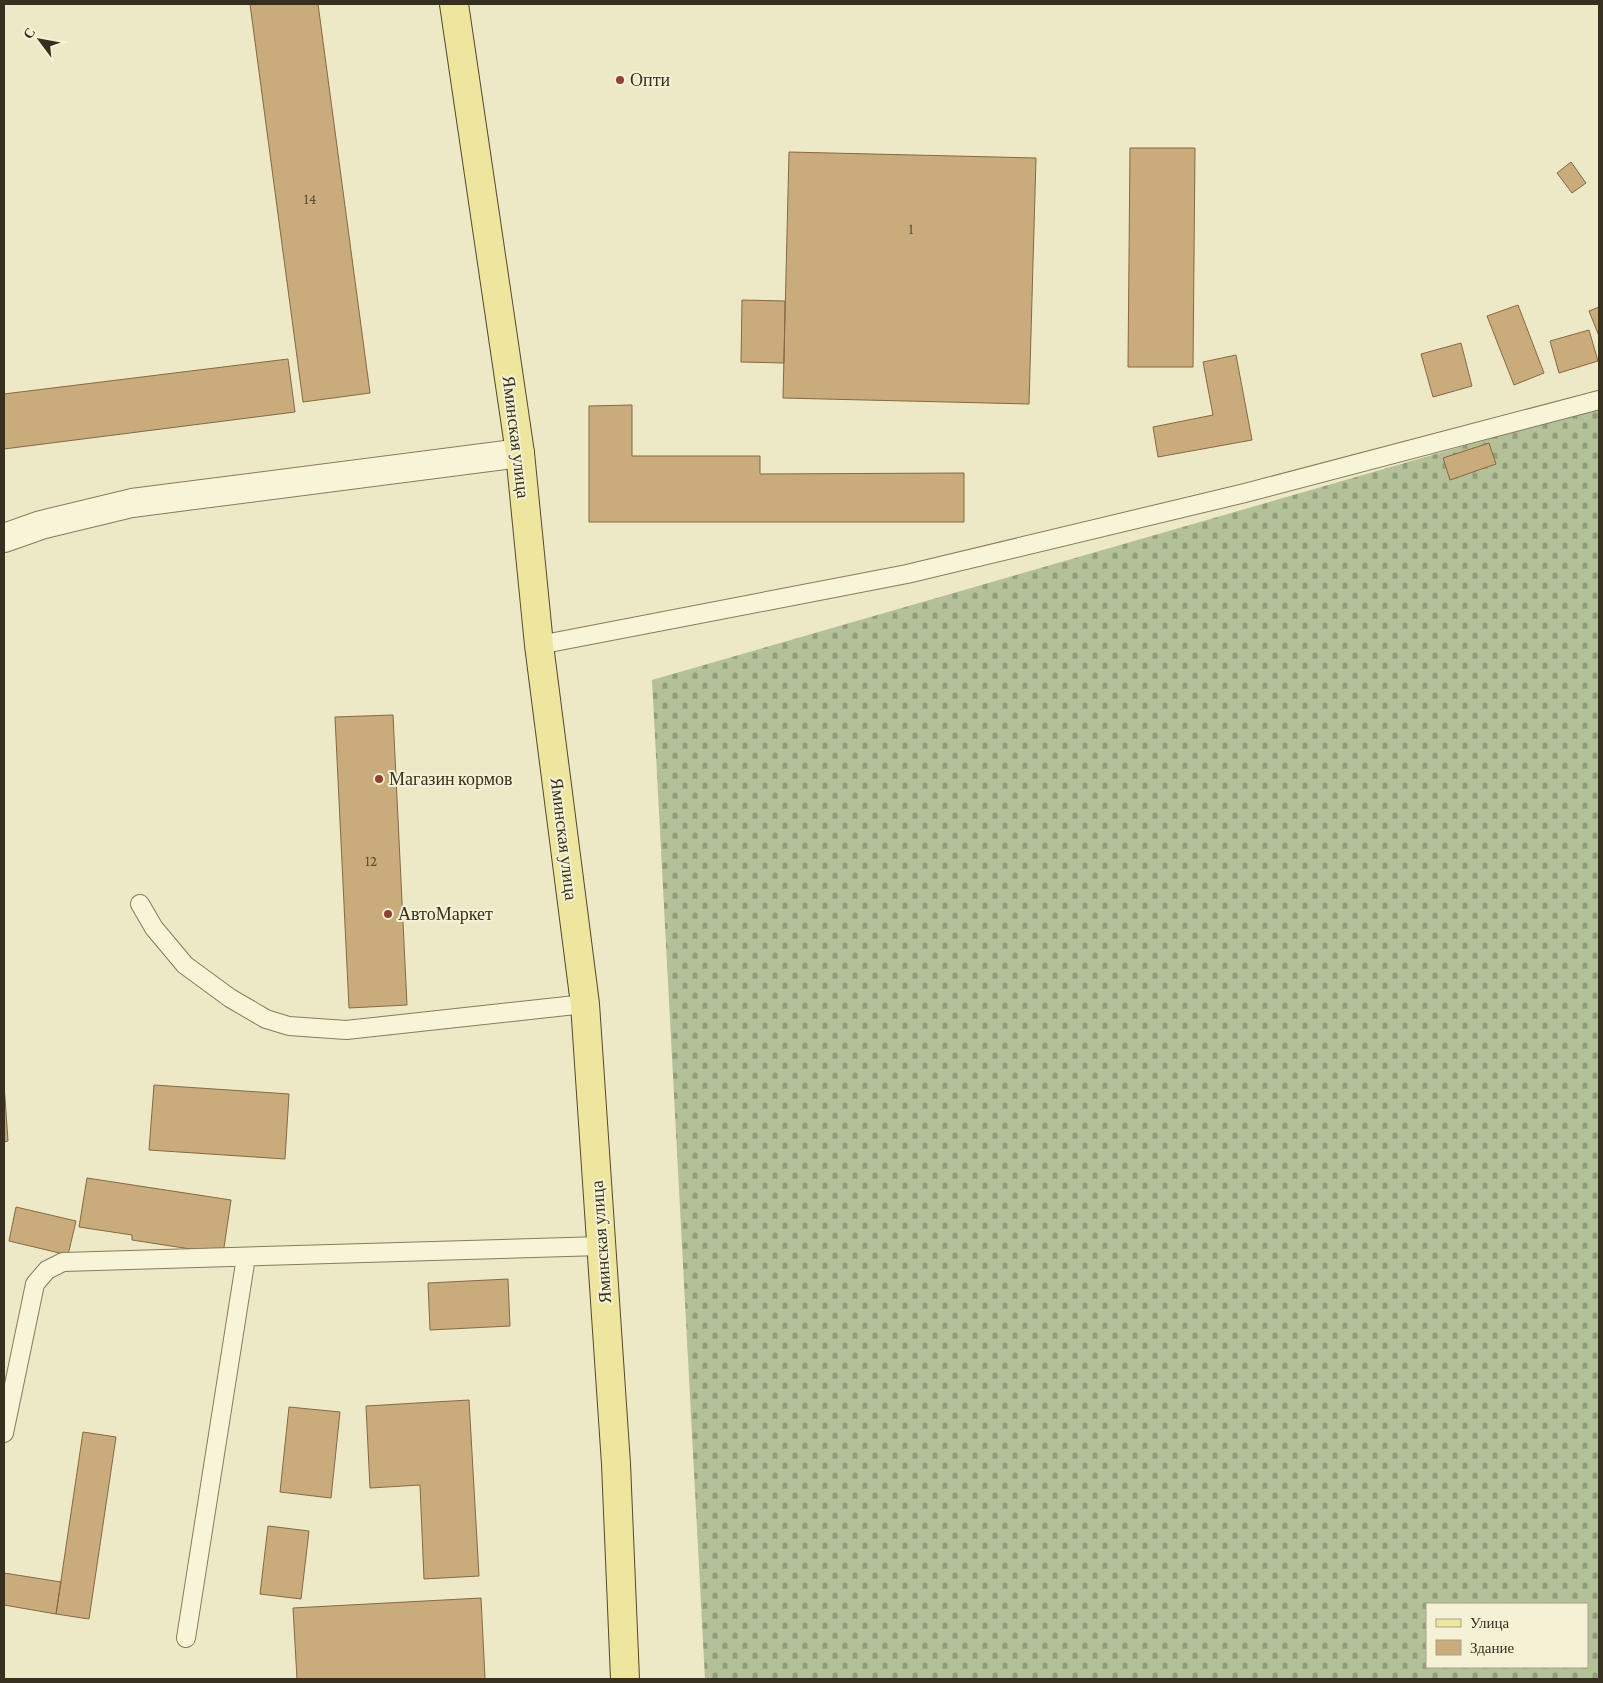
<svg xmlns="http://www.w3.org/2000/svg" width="1603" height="1683" viewBox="0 0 1603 1683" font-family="'Crimson Pro',serif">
  <defs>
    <pattern id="cemetery-stones" width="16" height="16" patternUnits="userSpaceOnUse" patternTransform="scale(1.25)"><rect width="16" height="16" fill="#b3c098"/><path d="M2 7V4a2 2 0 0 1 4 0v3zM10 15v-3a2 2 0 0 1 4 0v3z" fill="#929c7b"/></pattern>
  </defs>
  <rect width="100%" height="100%" fill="#ede8c5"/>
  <path fill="url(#cemetery-stones)" fill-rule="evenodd" d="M1599,407V1679H705L652,680ZM1427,1604H1587V1667H1427Z"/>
  <path fill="#c9ab7c" stroke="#856942" d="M250,4H318L370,393L303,402Z
    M1130,148H1195L1193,367H1128Z
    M789,152L1036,158L1029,404L783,398Z
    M1571,162L1586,183L1572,193L1557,173Z
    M742,300L785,301L784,363L741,362Z
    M1518,305L1544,373L1514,385L1487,316Z
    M1599,307V336L1589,311Z
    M1589,330L1598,361L1559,373L1550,341Z
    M1461,343L1472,386L1433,397L1421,354Z
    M1236,355L1252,440L1158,457L1153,427L1213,415L1203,362Z
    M288,359L295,412L4,449V394Z
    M632,405V456H760V474L964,473V522H589V406Z
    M1489,443L1496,464L1450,480L1443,458Z
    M393,715L407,1005L349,1008L335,717Z
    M4,1084L8,1141L4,1142Z
    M154,1085L289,1094L285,1159L149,1150Z
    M87,1178L231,1200L223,1254L132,1240V1235L79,1227Z
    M16,1207L76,1221L68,1255L9,1241Z
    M508,1279L510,1326L430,1330L428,1283Z
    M469,1400L479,1576L424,1579L420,1485L370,1488L366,1406Z
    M289,1407L340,1412L331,1498L280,1492Z
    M83,1432L116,1437L89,1619L56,1614Z
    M268,1526L309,1531L301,1599L260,1594Z
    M4,1573L61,1582L56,1614L4,1605Z
    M481,1598L485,1679H297L293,1608Z"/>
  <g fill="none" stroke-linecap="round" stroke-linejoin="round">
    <g stroke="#877b5b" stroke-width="20">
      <path id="service" d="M539,645L907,574L1245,493L1599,400
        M140,904L154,928L185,965L230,998L266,1019L289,1026L346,1030L585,1004
        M4,1433L35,1284L47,1270L63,1262L601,1246
        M186,1638L246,1257"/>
    </g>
    <g stroke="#877b5b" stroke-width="30">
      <path id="minor" d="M4,538L41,525L132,503L520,453"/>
    </g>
    <g stroke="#554830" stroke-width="30">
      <path id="primary" d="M454,4L520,453L539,645L585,1004L616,1464L625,1679"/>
    </g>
    <use href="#service" stroke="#f8f4d8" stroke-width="18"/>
    <use href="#minor" stroke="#f8f4d8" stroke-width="28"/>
    <use href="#primary" stroke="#eee59e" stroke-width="28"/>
  </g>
  <g fill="#94402e" stroke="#f4f1d4" stroke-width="2">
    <circle cx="620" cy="80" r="5"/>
    <circle cx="379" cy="779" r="5"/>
    <circle cx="388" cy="914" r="5"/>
  </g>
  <g text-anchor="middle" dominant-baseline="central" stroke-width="4" stroke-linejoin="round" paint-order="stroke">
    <g font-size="15" fill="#5c4e36">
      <text x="310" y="199">14</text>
      <text x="911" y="229">1</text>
      <text x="371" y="861">12</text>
    </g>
    <g font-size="18" fill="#372f1f" stroke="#f4f1d4" text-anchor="start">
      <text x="630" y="80">Опти</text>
      <text x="389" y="779">Магазин кормов</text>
      <text x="398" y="914">АвтоМаркет</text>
    </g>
    <g font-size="18" fill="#372f1f" stroke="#f4f1d4">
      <text transform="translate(516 437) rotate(83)">Яминская улица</text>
      <text transform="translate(564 839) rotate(83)">Яминская улица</text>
      <text transform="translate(601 1242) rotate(-94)">Яминская улица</text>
    </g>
  </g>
  <rect width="1603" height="1683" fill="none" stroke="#372f1f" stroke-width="10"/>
  <rect x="1426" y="1603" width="162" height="65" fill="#f4f1d4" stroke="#a8a38c"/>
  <rect x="1436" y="1619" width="25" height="8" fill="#eee59e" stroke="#a8a38c"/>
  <text x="1470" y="1628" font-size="15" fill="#372f1f">Улица</text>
  <rect x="1436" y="1640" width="25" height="15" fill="#c9ab7c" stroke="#a8a38c"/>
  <text x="1470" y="1653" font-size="15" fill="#372f1f">Здание</text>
  <g transform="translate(40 40) rotate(302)" stroke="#f4f1d4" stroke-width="4" paint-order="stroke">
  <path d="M0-4L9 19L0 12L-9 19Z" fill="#372f1f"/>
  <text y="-8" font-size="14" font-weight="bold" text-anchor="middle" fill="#372f1f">С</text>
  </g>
</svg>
